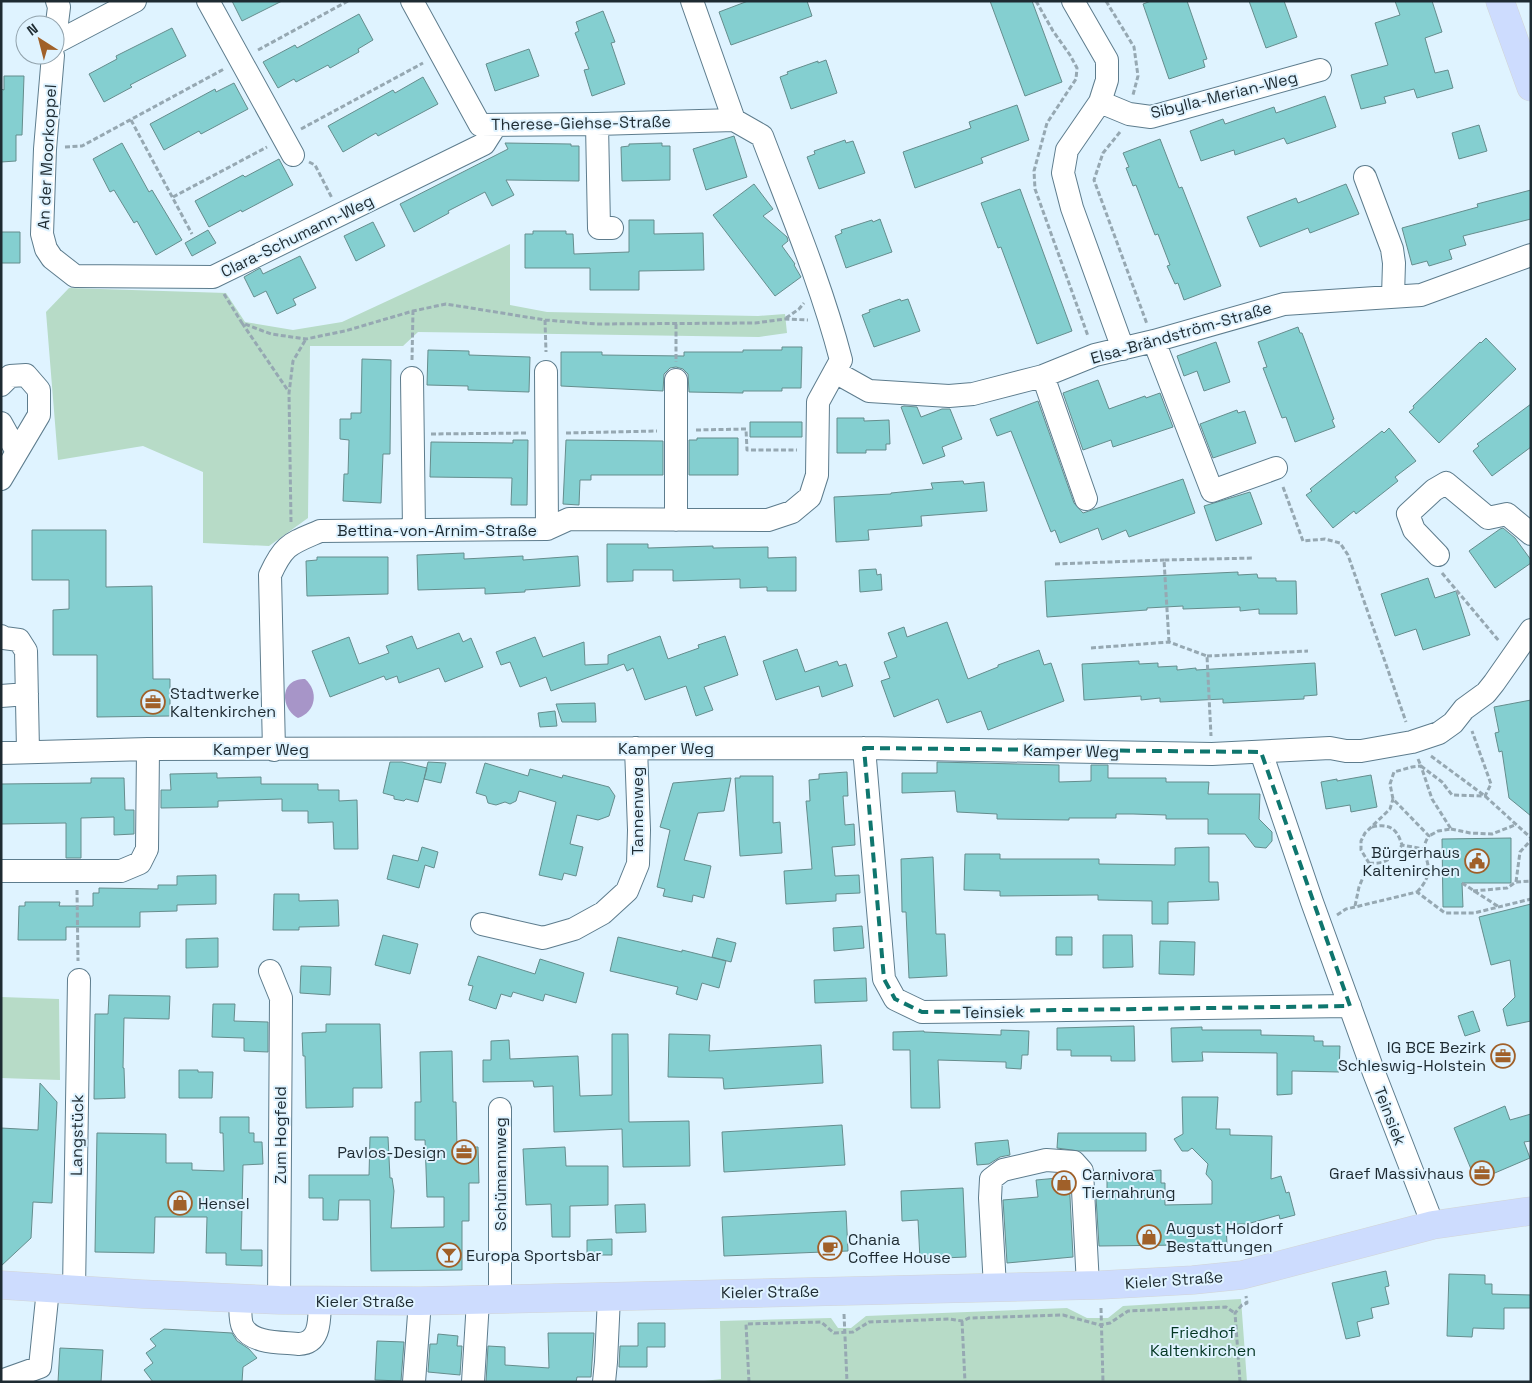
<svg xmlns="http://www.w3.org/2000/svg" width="1532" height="1383" viewBox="0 0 1532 1383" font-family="'Space Grotesk',sans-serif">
  <rect width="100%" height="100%" fill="#dff3ff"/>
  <path fill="#b7dbc7" d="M510,244V305L547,312L758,316L785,314L787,333L759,337L418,332L403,346H310L308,518L269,546L203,543V472L143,446L58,460L46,312L69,288L226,293L245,322L293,330L342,322Z
    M1,997L59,999L60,1080L1,1078Z
    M1241,1299L1247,1382H696L721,1379L720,1321L831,1318L838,1328H851L866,1316L1067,1308L1087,1318H1108L1123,1306Z"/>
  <path fill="#a795c8" d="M305,679C319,691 316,712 298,718C286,712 280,694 290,684C294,680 300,679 305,679Z"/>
  <path fill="#84cfd0" stroke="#658d8d" d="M232,1H282L242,21Z
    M748,1H807L812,16L731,45L719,12Z
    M990,1H1032L1062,82L1025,96Z
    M1151,1H1187L1207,59L1203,60L1205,67L1169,79L1143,4Z
    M1249,1H1284L1297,37L1266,48Z
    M1395,1H1432L1442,32L1425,38L1435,73L1448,70L1453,88L1417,98L1414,89L1384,97L1386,103L1361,109L1351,75L1388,65L1375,23L1400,15Z
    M603,11L615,42L611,43L625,84L592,96L584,70L589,69L575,33L579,31L576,22Z
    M359,14L373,40L358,49L359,52L330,68L328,65L296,82L294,79L278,88L263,62L295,45L297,48Z
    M172,28L186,56L130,85L132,87L104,102L89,74L117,59L116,56Z
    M529,49L539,76L495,91L486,64Z
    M826,60L837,93L791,109L780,77L788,74L787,72L818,61V63Z
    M4,76H24L22,135H16V161L1,162V89L4,90Z
    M423,77L438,104L378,136L376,133L343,152L328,126L393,90L395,93Z
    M234,83L248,109L201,134L199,131L164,150L150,124L215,89L216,92Z
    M1325,96L1336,127L1287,144L1284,138L1235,155L1234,150L1201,161L1190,131L1223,119L1225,124L1274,107L1276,113Z
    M1017,105L1029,140L981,158L983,163L915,188L903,152L971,128L969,122Z
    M1479,125L1487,151L1459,159L1452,133Z
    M734,136L747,177L706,190L693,149Z
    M1160,139L1179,188L1182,187L1221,286L1184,300L1178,283L1175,284L1167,266L1170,265L1158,234L1155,235L1136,185L1133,186L1126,168L1129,167L1123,153Z
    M845,140L846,143L853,141L865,173L819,189L807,157L815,154L814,151Z
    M122,143L149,192L152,190L182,240L156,255L137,221L134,223L114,190L110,192L93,159Z
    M505,143L571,144V146H579V181L506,180L514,195L492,206L485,192L448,211L449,213L414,232L400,204L508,149Z
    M662,143V146H670V180L622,181L621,147L629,146V144Z
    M279,159L293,185L242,212L241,210L209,227L195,201L243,175L245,177Z
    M754,184L773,209L763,216L787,237L788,241L782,246L795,264L794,265L801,277L775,296L713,215Z
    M1346,184L1359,214L1310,233L1308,228L1260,247L1247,217L1296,198L1298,203Z
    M1020,189L1072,331L1037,344L1001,247L998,248L981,203Z
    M1531,190V219L1463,236L1466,245L1449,250L1452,259L1429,266L1427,261L1412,265L1402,228L1478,207L1477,204Z
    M880,219L892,252L846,268L835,236L842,233L841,230L872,220L873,222Z
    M629,220H654V234L703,233L704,270L639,271V290H590V268H525V234H533V231H566V234H573L574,254L629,252Z
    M373,222L385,246L356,261L344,236Z
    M208,230L216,243L192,256L185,243Z
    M1,232H20V263H1Z
    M300,256L316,288L293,299L296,305L277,314L266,291L254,297L244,277L260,268L263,274Z
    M900,299L901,301L908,299L920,331L874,347L862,315L870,312L869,310Z
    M1298,327L1300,333H1302L1334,419L1332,420L1335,427L1295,442L1286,417L1282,418L1263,368L1267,367L1258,342Z
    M1486,338L1516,369L1439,443L1409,412L1414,408L1413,406L1480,342L1481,343Z
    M1216,342L1230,382L1204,391L1197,371L1184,376L1177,356Z
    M782,347H802L801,388H782V391H743V393L689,392L688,374L683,369L676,367L670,368L664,374L663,391L561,386V352H602V355L684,356V352H743V350H782Z
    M428,350L469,351V355L530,357L529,392L468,390V386L427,385Z
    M362,359L391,360L390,454H383L381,503L343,501L344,474H348L349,440L340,439V419H351V413H361Z
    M1098,380L1109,409L1145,396L1146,398L1160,393L1173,427L1113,447L1111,440L1083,450L1063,393Z
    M1038,401L1074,503L1083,513L1183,479L1195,513L1129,537L1126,530L1102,540L1098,528L1060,543L1055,530L1051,532L1011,431L997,436L990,419Z
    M1531,404V447L1492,476L1473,451L1479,446L1477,444Z
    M904,406L917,407L921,417L942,409H950L962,439L942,447L945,456L923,464L901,407Z
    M1237,410L1238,413L1245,411L1256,443L1213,458L1200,424Z
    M837,418H864V421L889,420L890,444H886V450H866V453H837Z
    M750,422H802V437H750Z
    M1389,428L1416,461L1395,477L1398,481L1356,514L1354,511L1333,528L1306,495L1312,491L1310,489L1382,431L1384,433Z
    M697,438H738V475H689V440H697Z
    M513,440H528L527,505H511L512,478L430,477L431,442L513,443Z
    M566,440L663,441V475H591V480H580L579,505L563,504Z
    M963,481L964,484L984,482L987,511L921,516L922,526L868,530L869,540L836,542L834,497L891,494V493L933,489L931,483Z
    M1250,492L1262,524L1216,541L1204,506Z
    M1503,528L1515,538L1531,560V563L1495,588L1469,551L1500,529Z
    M32,530H106V587L152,586L153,679H170V716L97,717V655H53V610L69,609V580H32Z
    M607,544H648V548L713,546V548L768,547V558L796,557V591H767V587L740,588V579L673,581V570H633V581L607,582Z
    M464,553V559L523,556V560L578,556L580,586L525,590V592L485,594V588L418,590L417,555Z
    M317,557H388V594L307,596L306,561L317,560Z
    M876,569L877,575L881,574L882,590L860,592L859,570Z
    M1238,572V575L1257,574L1258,578H1276V581H1296L1297,614H1259V609L1240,611V607L1183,609V606L1147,608V610L1047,617L1045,581Z
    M1428,578L1435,598L1456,591L1470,635L1423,650L1416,629L1395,636L1381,594Z
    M947,622L968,679L998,667V665L1039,650L1044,665L1051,663L1064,701L988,730L981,711L947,723L938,699L894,717L881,681L890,678L884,662L897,657L888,633L904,627L907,637Z
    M459,633L463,642L471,638L483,667L445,682L439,668L399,683L397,676L386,680L384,676L330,697L312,651L349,637L359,664L389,653L386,646L412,636L417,649Z
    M660,636L668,659L699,648L698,645L725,636L738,675L704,687L713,710L696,716L686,686L645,700L633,668L627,671L624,664L551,691L546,677L520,687L510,662L501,665L496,652L535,637L543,657L584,642L585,665L608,664V655Z
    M797,649L805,672L837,661L839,666L846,664L853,686L822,697L819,686L776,700L763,661Z
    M1139,661V664L1158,663V667L1177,666V670L1196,668V670L1315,663L1317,695L1304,696V699L1223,703V699L1160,702V698L1141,700V696L1084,700L1082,664Z
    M1531,700V816L1509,798L1502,751L1499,752L1495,733L1499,732L1494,707Z
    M595,703L596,722H562L556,704Z
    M555,711L557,726L540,727L538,713Z
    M390,762H402L427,768L418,802L406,799L404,801L394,799V796L383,793Z
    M428,762L446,763L441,783L424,779Z
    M937,762L1059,765V782L1091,781V765H1108V778H1166V782H1209L1208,794H1260L1259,819L1272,832V841L1266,848L1255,847L1245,834H1208V819H1166V815L1133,814H1116V818H1069V820L997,819V814L957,812L955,791L902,793V773H937Z
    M485,763L528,776L530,769L562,778L563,775L609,787L615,796L609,816L598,820L577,815L570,844L583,847L576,876L564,873L562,880L539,875L556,802L519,791L516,801L510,804L505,802L496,805L488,803L486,796L476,793Z
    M847,772L848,796H843L845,825L854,824L855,845L832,847L835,876L859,875L860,893L836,894V901L786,904L784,871L812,869L806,801H810L809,780L819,779V774Z
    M217,773V778L261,777V784H318V790H339V801L357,800L358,849H334L333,822L308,823V811H282V799L218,801V807L161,808V790H171L170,774Z
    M1371,775L1377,807L1351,812L1350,805L1326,809L1321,782L1337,779V781Z
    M740,776H773V823L780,822L782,853L740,856L735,778H740Z
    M91,778H124L125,810H134V834L114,835V817L81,818V858H66V823L1,824V784L91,783Z
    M731,778L724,811L698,813L684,860L711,866L704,898L693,895L692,902L663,896L665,889L657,887L670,830L660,827L673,783Z
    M1511,838V883H1462L1463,907H1443L1442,839Z
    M422,847L438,852L434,868L425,865L419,888L387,879L393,855L418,861Z
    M1209,847V882H1218L1219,900L1168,902V924H1152V901L1098,900V895L1000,896V891L964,890L965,854H1000V859H1099V864L1175,865V848Z
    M933,857L936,934H945L947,976L909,978L906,912H902L901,859Z
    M216,875V904L177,905V911L140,912V927H66V940H18L19,906H25V902H60L59,906H93V893H99V888L158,889V885H177V876Z
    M274,894H299V901L338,900L339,926L299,927V930H273Z
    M1531,904V1021L1507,1026L1503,1009L1515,997L1510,960L1491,965L1479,917Z
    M862,926L864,948L834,951L833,928Z
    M383,935L418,944L410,974L375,965Z
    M1103,935H1132L1133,967L1103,968Z
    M618,937L682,952V950L726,961L719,988L702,983L697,1000L676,994L678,987L610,971Z
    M1056,937H1072V955H1056Z
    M218,938V967L186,968V939Z
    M717,938L736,943L731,962L712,957Z
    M1160,941L1195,942L1194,975L1159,974Z
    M478,956L535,974L540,959L584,973L576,1003L545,994L543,1001L513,992L511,997L501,994L496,1009L469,1000L473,986L468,985Z
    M301,966L331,967L330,995L300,993Z
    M866,978L867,1001L815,1003L814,980Z
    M109,995L170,996L169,1019L124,1018L123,1068H124L125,1098L94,1099L95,1014H108Z
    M213,1004H235L234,1021L268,1022V1052L244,1051V1038L212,1037Z
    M1473,1011L1480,1031L1465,1036L1458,1016Z
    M326,1024H380L382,1088H353V1107L306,1108L305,1056H303L302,1033L326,1032Z
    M1134,1026L1135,1061H1111V1056H1071V1050H1057V1028Z
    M1202,1027V1030H1261V1035L1314,1036V1041H1323V1046H1340L1339,1072L1292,1071V1094L1277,1095V1053L1202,1052L1203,1061L1172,1062L1171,1028Z
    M1001,1030L1029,1031L1028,1055H1022L1021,1069L1006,1068V1062L938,1060L940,1108H911L910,1050H893V1032L924,1031V1032L1001,1035Z
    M612,1034H628L629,1122L689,1121L690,1166L623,1167L622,1129L554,1132L553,1086L534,1087L533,1081L483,1082V1060H491V1041L509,1040L510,1059L578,1056L580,1096L612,1095Z
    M669,1034L710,1035L709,1051L821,1045L823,1083L724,1089L723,1078L668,1077Z
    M452,1051L453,1102H456L457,1147H478L479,1183H469V1221H462V1270L371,1271L370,1200H339L338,1220H323V1198H309V1175H369L370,1137H388L390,1178H392L394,1191L391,1228L444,1227V1197H427L425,1140H415V1102H421L420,1052Z
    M179,1070H198V1072H213L212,1098H179Z
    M40,1083L57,1102L52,1203L33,1202L31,1238L1,1266V1128L38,1130Z
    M1182,1097H1218L1216,1129H1230V1135L1272,1136L1271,1179L1281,1176L1286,1193L1289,1192L1295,1215L1280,1219L1279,1215L1247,1224H1226L1227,1244H1214V1247L1193,1248V1245H1184L1099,1246L1096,1197H1107V1174L1161,1170V1183H1165V1205L1212,1204V1181L1206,1174L1208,1164L1192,1148L1188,1151H1182L1174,1139L1183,1134Z
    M1505,1106L1510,1120L1531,1114V1141L1524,1142L1530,1158L1476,1181L1454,1128Z
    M220,1117H249V1133H254V1142H262L263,1164L243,1165L241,1250H262V1266L226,1265V1253H206L207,1217H155L154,1253L95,1252L97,1133L166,1134V1163H192V1170L224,1171L223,1133H220Z
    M842,1125L845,1165L724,1172L722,1132Z
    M1058,1133H1146V1151H1079L1057,1148Z
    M1008,1140L1010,1155L1000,1157L989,1164L977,1165L975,1143Z
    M565,1147L566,1166H608V1205L570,1206V1237H552L551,1204L526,1205L523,1149Z
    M1069,1177L1073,1257L1007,1263L1003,1200L1038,1197L1036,1180Z
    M963,1188L966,1257L920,1259L918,1220L902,1221L901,1191Z
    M645,1204L646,1232L616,1233L615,1205Z
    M846,1211L848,1251L724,1256L722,1217Z
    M612,1239V1255H587V1240Z
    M1386,1271L1389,1286L1385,1287L1389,1304L1371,1308L1373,1318L1357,1322L1360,1336L1346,1339L1332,1283Z
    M1449,1274L1485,1275V1284H1492V1294L1531,1295V1308H1504V1329L1473,1328L1472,1337L1447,1336Z
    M638,1323H665V1347H647V1367H619L620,1346H638Z
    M164,1329L232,1333L237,1341L249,1349L257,1358L243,1367L242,1382H153L144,1370L153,1363L146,1353L156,1346L150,1339Z
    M548,1333H594L591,1377H577L576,1382H486L488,1346L505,1347V1365L549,1368Z
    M438,1334L458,1336L457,1346H462L460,1375L428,1372L430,1344H437Z
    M377,1341L404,1342L401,1381L375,1380Z
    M60,1348L103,1350L101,1382H58Z"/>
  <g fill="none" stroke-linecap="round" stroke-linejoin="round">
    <g stroke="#5d7c8d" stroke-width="24">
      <path id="minor" d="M208,1L293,155
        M692,1L734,120
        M1073,1L1107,60V80L1100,102L1067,150L1063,173L1072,208L1123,349
        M55,39L59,7L57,1
        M55,43L135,1
        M53,55L45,149L42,234L46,249L52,258L75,276L213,277L484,144L496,125
        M1100,102L1129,114L1151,117L1320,70
        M597,124L599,228H612
        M1365,177L1392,249L1394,263L1393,296
        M1154,341L1212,491L1276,468
        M546,372L547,529
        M835,372L869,391L949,396L973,394L1043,376L1095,355L1154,341L1284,304L1421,295L1531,255
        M1043,376L1086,499
        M412,378L414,530
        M1,385L10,376L26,375L39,390V415L1,479
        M1,423L17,452
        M676,520V380
        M1438,555L1414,530L1408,514L1434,490L1446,483L1488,518L1507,514L1531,534
        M1,636L4,638L19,640L26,651L28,751
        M1,696L27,694
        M864,748L884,979L895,999L922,1012L1350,1006
        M274,750L270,575C284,544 290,544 320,531L547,529L569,519L768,520L792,512L810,497L817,475L818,402L841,360C821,283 790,210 762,136L734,120L597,124L480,125L412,1
        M1261,752L1312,902L1374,1073L1433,1225
        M1,753L148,749L864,748L1212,754L1330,748L1346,751H1361L1412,742L1439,733L1453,723L1464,709L1486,693L1494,683L1531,630
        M1,871H121L140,863L147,849L148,749
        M482,924L543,938L574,929L603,913L627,891L638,864L639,830L636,748
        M270,971L281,998L279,1300
        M500,1109V1300
        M995,1287L990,1198L991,1179L1003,1170L1046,1160L1074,1162L1082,1171L1088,1285
        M74,1290L79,980
        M240,1299C241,1307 239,1320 243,1327C252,1344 282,1342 299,1344C322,1343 319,1317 320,1300
        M1,1381L40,1367L48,1289
        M414,1382L420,1301
        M473,1382L478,1301
        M604,1382L606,1362L609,1297"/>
    </g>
    <g stroke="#d2d5d6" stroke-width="29">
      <path id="major" d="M1500,1L1531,87
        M1,1285L141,1294L279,1300L420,1301L1101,1285L1193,1280L1242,1275L1433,1225L1531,1211"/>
    </g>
    <path stroke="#96a8b2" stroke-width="3" stroke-dasharray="5 2.5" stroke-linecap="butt" d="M1036,1L1053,31L1070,55L1077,68L1076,79L1047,123L1034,171L1035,189L1088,336
      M1106,1L1134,47L1138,76L1133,95
      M258,50L348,1
      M131,120L192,234
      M301,129L423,63
      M1120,132L1103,153L1094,180L1147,324
      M65,147L82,146L224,69
      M309,162L315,165L332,198
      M173,197L267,147
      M224,294L242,323L271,334L306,339L345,331L413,311L446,304L545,320L597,324L755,323L785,319L808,320
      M786,318L799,309L804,303
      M545,320L546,352
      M242,323L289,392
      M676,324V362
      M412,360L413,311
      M696,430L746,429L747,450H797
      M566,433L657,431
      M431,434L527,433
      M1283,487L1303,541L1325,539L1340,543L1348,555L1406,722
      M291,522L289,393L293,361L306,339
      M1055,564L1164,560
      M1442,573L1499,641
      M1169,642L1164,560L1254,558
      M1091,648L1169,642L1207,656L1211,736
      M1207,656L1308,651
      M1431,756L1485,796L1531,838
      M1418,759L1421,766L1442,782L1452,795L1485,796L1491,784L1472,731
      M1372,827C1390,823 1397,829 1402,845
      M1451,829L1470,833L1492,834L1515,825
      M1369,863C1386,865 1393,857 1402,845L1424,849
      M1516,882L1520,852L1531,840
      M1462,883L1499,907
      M77,890L78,961
      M1473,891L1507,888L1516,882L1531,881
      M1417,892C1443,865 1414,856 1429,836L1393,799L1390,784L1394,772L1412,767L1421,766L1432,799L1451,829L1438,831L1429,836
      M1355,906L1359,887L1369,863L1361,850V841L1365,833L1390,809L1393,799
      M1337,915L1346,909L1355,907L1417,892L1445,913H1474L1531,899
      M1101,1308L1103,1382
      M844,1314L847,1382
      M962,1321L965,1382
      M749,1382L746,1324L821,1322L834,1333L853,1332L869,1322L950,1319L962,1321L969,1318L1063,1315L1100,1325L1110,1323L1128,1311L1226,1307L1235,1313
      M1240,1382L1235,1313L1242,1305L1247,1303L1246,1296"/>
    <use href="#minor" stroke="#fff" stroke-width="22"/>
    <use href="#major" stroke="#cddcfe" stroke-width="28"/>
  </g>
  <path fill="none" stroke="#0f766e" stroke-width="4" stroke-dasharray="10 6" stroke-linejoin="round" d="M864,748L1261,752L1350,1006L922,1012L895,999L884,979Z"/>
  <defs>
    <g id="office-ring" transform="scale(1.25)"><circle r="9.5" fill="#dff3ff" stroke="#a06029" stroke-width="1.5"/><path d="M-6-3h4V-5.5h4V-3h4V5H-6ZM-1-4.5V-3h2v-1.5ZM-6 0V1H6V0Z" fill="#a06029"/></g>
    <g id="civic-ring" transform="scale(1.25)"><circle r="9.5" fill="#dff3ff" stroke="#a06029" stroke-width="1.5"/><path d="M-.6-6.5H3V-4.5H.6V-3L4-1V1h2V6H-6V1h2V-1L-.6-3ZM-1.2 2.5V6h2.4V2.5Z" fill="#a06029"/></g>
    <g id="shop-ring" transform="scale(1.25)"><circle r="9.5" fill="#dff3ff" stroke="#a06029" stroke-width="1.5"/><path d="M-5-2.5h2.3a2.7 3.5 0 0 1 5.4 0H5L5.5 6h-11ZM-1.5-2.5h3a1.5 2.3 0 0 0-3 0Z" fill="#a06029"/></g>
    <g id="cafe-ring" transform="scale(1.25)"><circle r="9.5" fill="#dff3ff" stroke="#a06029" stroke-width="1.5"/><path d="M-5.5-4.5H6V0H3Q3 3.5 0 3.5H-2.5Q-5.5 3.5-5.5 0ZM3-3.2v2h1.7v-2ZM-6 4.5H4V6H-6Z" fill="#a06029"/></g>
    <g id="bar-ring" transform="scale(1.25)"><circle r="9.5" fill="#dff3ff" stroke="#a06029" stroke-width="1.5"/><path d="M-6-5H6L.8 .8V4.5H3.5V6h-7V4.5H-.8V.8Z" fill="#a06029"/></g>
  </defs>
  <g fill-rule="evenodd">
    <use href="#office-ring" x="153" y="702"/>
    <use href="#civic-ring" x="1477" y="861"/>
    <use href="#office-ring" x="1503" y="1056"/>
    <use href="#office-ring" x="464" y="1152"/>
    <use href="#office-ring" x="1482" y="1173"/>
    <use href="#shop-ring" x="1064" y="1183"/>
    <use href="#shop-ring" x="180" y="1203"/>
    <use href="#shop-ring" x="1149" y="1237"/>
    <use href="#cafe-ring" x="830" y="1248"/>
    <use href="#bar-ring" x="449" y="1255"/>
  </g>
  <g text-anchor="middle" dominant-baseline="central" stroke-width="4" stroke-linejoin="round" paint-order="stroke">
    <g font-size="16" fill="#1e2b32" stroke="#dff3ff">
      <text transform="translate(1224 95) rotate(-14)">Sibylla-Merian-Weg</text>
      <text transform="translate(581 123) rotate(-1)">Therese-Giehse-Straße</text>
      <text transform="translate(47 157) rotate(-87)">An der Moorkoppel</text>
      <text transform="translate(297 236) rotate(-26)">Clara-Schumann-Weg</text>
      <text transform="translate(1181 333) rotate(-16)">Elsa-Brändström-Straße</text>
      <text x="437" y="530">Bettina-von-Arnim-Straße</text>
      <text x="666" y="748">Kamper Weg</text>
      <text x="261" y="749">Kamper Weg</text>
      <text transform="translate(1071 751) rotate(1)">Kamper Weg</text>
      <text transform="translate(637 811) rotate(-90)">Tannenweg</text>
      <text transform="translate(993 1012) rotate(-1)">Teinsiek</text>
      <text transform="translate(1390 1116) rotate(69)">Teinsiek</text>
      <text transform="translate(77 1135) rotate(-89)">Langstück</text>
      <text transform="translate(280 1135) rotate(-90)">Zum Hogfeld</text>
      <text transform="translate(500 1174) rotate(-90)">Schümannweg</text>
      <text transform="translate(1174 1280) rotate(-4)">Kieler Straße</text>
      <text transform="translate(770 1292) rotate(-1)">Kieler Straße</text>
      <text x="365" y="1301">Kieler Straße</text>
    </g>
    <g font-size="16" fill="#1e2b32" stroke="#dff3ff" text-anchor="start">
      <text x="170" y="693">Stadtwerke<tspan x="170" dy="18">Kaltenkirchen</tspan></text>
      <text x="1460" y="852" text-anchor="end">Bürgerhaus<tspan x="1460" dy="18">Kaltenirchen</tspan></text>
      <text x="1486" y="1047" text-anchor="end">IG BCE Bezirk<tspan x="1486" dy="18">Schleswig-Holstein</tspan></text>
      <text x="446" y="1152" text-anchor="end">Pavlos-Design</text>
      <text x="1464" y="1173" text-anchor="end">Graef Massivhaus</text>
      <text x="1082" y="1174">Carnivora<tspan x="1082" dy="18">Tiernahrung</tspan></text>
      <text x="198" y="1203">Hensel</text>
      <text x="1166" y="1228">August Holdorf<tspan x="1166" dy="18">Bestattungen</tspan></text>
      <text x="848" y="1239">Chania<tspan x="848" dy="18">Coffee House</tspan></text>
      <text x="466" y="1255">Europa Sportsbar</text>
    </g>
    <g font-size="16" fill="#023522" stroke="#dff3ff">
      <text x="1203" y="1332">Friedhof<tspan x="1203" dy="18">Kaltenkirchen</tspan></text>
    </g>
  </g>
  <rect width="1532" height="1383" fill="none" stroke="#1e2b32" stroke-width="5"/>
  <g transform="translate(40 40) rotate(324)"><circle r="24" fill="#dff3ff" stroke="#92a3ad"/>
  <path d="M0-4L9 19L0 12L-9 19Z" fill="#a06029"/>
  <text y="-8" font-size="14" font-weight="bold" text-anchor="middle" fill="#1e2b32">N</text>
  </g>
</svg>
